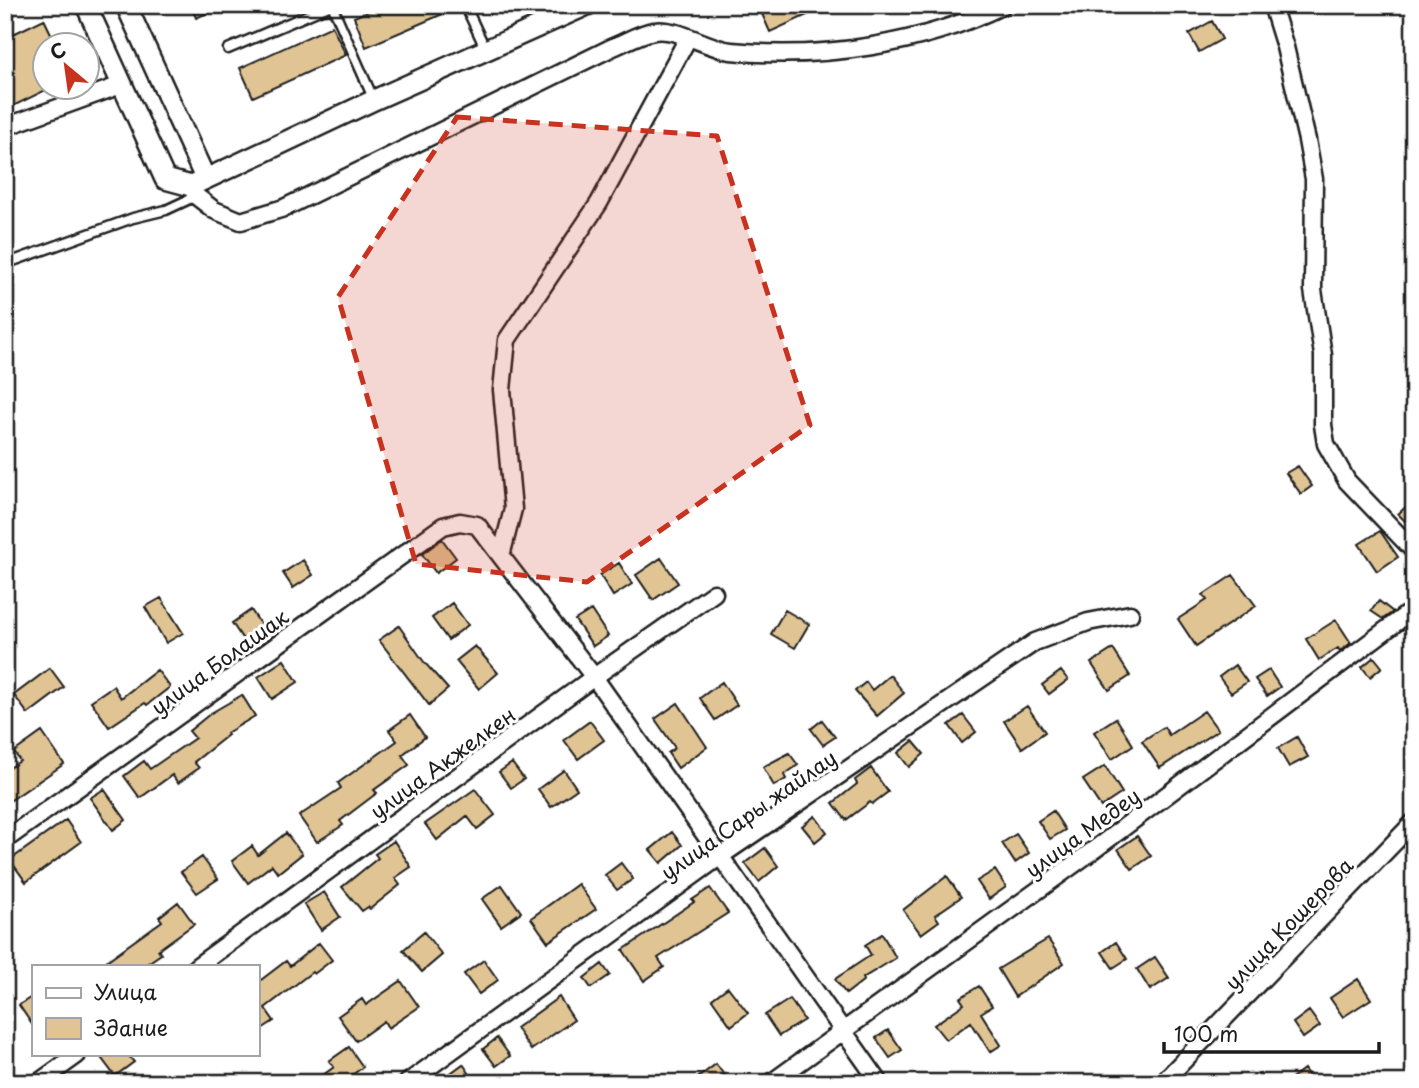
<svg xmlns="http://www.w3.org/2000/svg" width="1419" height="1088" viewBox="0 0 1419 1088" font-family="'Playpen Sans',sans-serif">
  <rect width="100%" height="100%" fill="#fff"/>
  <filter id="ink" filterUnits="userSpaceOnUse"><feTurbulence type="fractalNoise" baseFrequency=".0143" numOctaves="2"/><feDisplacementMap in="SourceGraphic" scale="14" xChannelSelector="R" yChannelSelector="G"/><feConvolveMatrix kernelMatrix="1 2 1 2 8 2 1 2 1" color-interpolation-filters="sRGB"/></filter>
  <g filter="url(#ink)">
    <path fill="#e0c494" stroke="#1c1c1c" stroke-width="2" d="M191,5H227L196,18Z
      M382,5H459V7L366,47L354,17Z
      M758,5H829L770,32Z
      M44,19L57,46H46V90L5,110V38Z
      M1212,21L1222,39L1199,52L1189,34Z
      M332,26L346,55L253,97L240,68Z
      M1298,466L1312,486L1301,494L1286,473Z
      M1408,505L1414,511V530L1398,514Z
      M1380,531L1398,557L1377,571L1359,544Z
      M442,539L456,558L436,573L422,554Z
      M661,558L678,583L653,600L636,575Z
      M303,560L313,575L293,588L283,573Z
      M619,563L632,584L613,596L600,575Z
      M1233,575L1256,606L1196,646L1178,619L1207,600L1203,595Z
      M161,598L183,633L166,643L145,607Z
      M1379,601L1393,612L1383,619L1371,611Z
      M452,603L468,625L448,640L432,618Z
      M251,610L263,628L244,641L232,623Z
      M591,610L608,636L593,646L575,620Z
      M785,610L809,624L795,648L771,634Z
      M1336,620L1351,643L1340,651L1338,648L1319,660L1306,639Z
      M399,626L424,662L448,689L429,705L379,640Z
      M475,646L498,673L479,689L456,661Z
      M1113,649L1130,676L1109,690L1091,663Z
      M1374,657L1382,667L1370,677L1362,667Z
      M284,660L298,682L272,699L258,677Z
      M1235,665L1247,682L1231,693L1219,677Z
      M50,668L64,687L28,714L14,695Z
      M157,670L170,687L147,705L145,703L109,727L91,701L113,686L121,698Z
      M1269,670L1280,687L1267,696L1255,679Z
      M1061,671L1068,680L1049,694L1042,685Z
      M890,675L904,693L877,716L855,691L866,682L872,690Z
      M722,682L737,705L715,720L700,698Z
      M242,695L255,716L227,733L228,735L194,762L199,768L178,783L172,775L140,798L124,776L144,761L150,769L195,738L189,731L211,713Z
      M678,703L707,747L678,768L668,753L675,748L655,719Z
      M1027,706L1045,732L1022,748L1004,721Z
      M1204,711L1218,730L1160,768L1142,741L1164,727L1169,735Z
      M410,715L425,737L402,755L409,765L374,790L377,793L340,821L343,825L317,842L299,816L341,788L338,783L397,741L389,730Z
      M963,715L976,732L962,743L949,725Z
      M1116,718L1133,745L1112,759L1094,732Z
      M822,720L835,737L823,745L811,729Z
      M590,721L604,740L578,759L564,740Z
      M42,732L64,764L5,804V771L20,761L14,752Z
      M1297,737L1308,757L1289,767L1278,748Z
      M913,741L924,754L909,767L898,753Z
      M789,753L798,765L784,775L786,779L774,786L763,767Z
      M512,763L524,779L511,788L499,772Z
      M1105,766L1122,793L1101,807L1083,780Z
      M871,768L888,792L872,804L870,802L846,820L833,803L857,784L855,780Z
      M564,770L577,789L551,807L538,789Z
      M104,789L126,820L113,830L90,798Z
      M475,789L495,815L477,829L467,816L437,840L425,824Z
      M1053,811L1065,830L1050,839L1038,821Z
      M815,816L827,832L815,842L802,826Z
      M66,820L81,842L26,882L10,860Z
      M672,832L682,845L661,863L650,850Z
      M286,833L302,854L278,873L272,865L248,883L232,861L252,846L258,855Z
      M1016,834L1029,853L1015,863L1002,843Z
      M1137,836L1151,856L1132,869L1118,849Z
      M394,841L411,867L395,878L400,885L370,909L368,907L362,911L342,887L378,858L375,854Z
      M765,848L778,866L759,882L745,863Z
      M202,857L218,879L197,893L181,872Z
      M621,863L633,879L617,890L605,875Z
      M995,870L1006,887L989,899L977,881Z
      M947,876L961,897L935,915L939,921L921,934L903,910Z
      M578,884L596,909L548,942L531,918Z
      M502,885L521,912L501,926L482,899Z
      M710,888L728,913L658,958L664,967L644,981L623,950L694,902L692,900Z
      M324,892L340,917L321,930L304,904Z
      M178,902L194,924L158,950L161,954L142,967H98L162,921L159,917Z
      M424,932L442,955L422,972L403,950Z
      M882,934L896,958L863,978L864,980L846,994L835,979L871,955L865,945Z
      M1048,939L1064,963L1015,997L998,969Z
      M1116,942L1127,959L1113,968L1102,952Z
      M319,943L332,960L314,974L312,972L265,1008L274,1021L257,1032V983L286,961L290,966Z
      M1155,957L1169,978L1150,990L1137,969Z
      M484,960L498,980L479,994L464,974Z
      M602,964L610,975L591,988L584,978Z
      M1358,979L1371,999L1343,1017L1330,998Z
      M401,981L419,1007L388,1028L384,1021L356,1041L338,1016L362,999L366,1005Z
      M979,986L992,1006L981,1013L1001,1045L990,1052L971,1022L946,1040L934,1025L964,1004L960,998Z
      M728,987L748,1013L731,1026L712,999Z
      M33,996V1026L19,1005Z
      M559,997L574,1020L531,1050L516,1028Z
      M790,999L804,1020L779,1036L765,1015Z
      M1309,1011L1320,1026L1303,1038L1293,1023Z
      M888,1030L902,1050L890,1058L876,1038Z
      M497,1038L510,1056L496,1066L483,1049Z
      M349,1047L363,1067L341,1083H312L334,1067L329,1061Z
      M99,1055H128L134,1062L115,1076Z
      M463,1064L476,1083H437Z
      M716,1064L730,1083H691Z
      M1304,1069L1314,1083H1285Z"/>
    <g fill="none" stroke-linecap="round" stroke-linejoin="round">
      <g stroke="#1c1c1c" stroke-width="13">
        <path id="service" d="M332,5L373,98
          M465,5L486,50
          M228,49L331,5
          M5,264L133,218L166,210L196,196"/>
      </g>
      <g stroke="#1c1c1c" stroke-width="21">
        <path id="minor" d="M1272,5L1285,47L1307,140L1314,179L1313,290L1323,355V425L1326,444L1347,481L1414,551
          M5,127L121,85
          M191,186L196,196L214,210L241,221L284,208L613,47C626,42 640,33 654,31C678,27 706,48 731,51C820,60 923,45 1003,5
          M501,556L513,509L502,390L507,340L599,203L688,38
          M5,840L443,526L460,522L477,525L594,677L880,1083
          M196,967L594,677L714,593
          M38,1083L77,1055
          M407,1083L719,857L1035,642L1088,622L1130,614
          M771,1083L1095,849L1414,609
          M1162,1083L1414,822"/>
      </g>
      <g stroke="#1c1c1c" stroke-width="24">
        <path id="tertiary" d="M86,5L165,179L191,186L374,100L587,5
          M126,5L205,178"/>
      </g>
      <use href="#service" stroke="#fff" stroke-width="8"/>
      <use href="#minor" stroke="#fff" stroke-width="16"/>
      <use href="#tertiary" stroke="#fff" stroke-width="19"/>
    </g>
  </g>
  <path fill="#c8321e" fill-opacity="0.2" stroke="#c8321e" stroke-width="5" stroke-dasharray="14 9" stroke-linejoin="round" d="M457,117L717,136L810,425L587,582L416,564L338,297Z"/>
  <g text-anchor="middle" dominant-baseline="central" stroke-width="6" stroke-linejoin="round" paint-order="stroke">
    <g font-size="21" fill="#1c1c1c" stroke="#fff">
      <text transform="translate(219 661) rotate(-36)">улица Болашак</text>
      <text transform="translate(442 762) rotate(-36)">улица Акжелкен</text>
      <text transform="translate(748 814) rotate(-35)">улица Сары жайлау</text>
      <text transform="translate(1082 832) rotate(-36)">улица Медеу</text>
      <text transform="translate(1288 923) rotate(-46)">улица Кошерова</text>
    </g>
  </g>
  <rect width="1419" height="1088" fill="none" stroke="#fff" stroke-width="28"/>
  <rect x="14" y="14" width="1391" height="1060" fill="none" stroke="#1c1c1c" stroke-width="2.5" filter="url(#ink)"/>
  <rect x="32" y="965" width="228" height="91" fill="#ffffff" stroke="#a4a4a4" stroke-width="2"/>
  <rect x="46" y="988" width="35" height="10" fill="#ffffff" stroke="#a4a4a4" stroke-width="2"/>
  <text x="94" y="1000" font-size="21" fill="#1c1c1c">Улица</text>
  <rect x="46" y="1018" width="35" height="21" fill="#e0c494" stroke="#a4a4a4" stroke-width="2"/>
  <text x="94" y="1036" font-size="21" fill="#1c1c1c">Здание</text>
  <g transform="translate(66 66) rotate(331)"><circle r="33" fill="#ffffff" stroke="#a4a4a4" stroke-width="2"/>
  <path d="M0-5L12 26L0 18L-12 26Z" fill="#c8321e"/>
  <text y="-10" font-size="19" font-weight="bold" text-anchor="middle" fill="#1c1c1c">С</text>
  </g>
  <path d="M1164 1042v10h215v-10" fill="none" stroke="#1c1c1c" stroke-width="3.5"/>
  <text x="1174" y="1042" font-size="21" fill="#1c1c1c" stroke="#ffffff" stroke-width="5" paint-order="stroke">100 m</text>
</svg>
